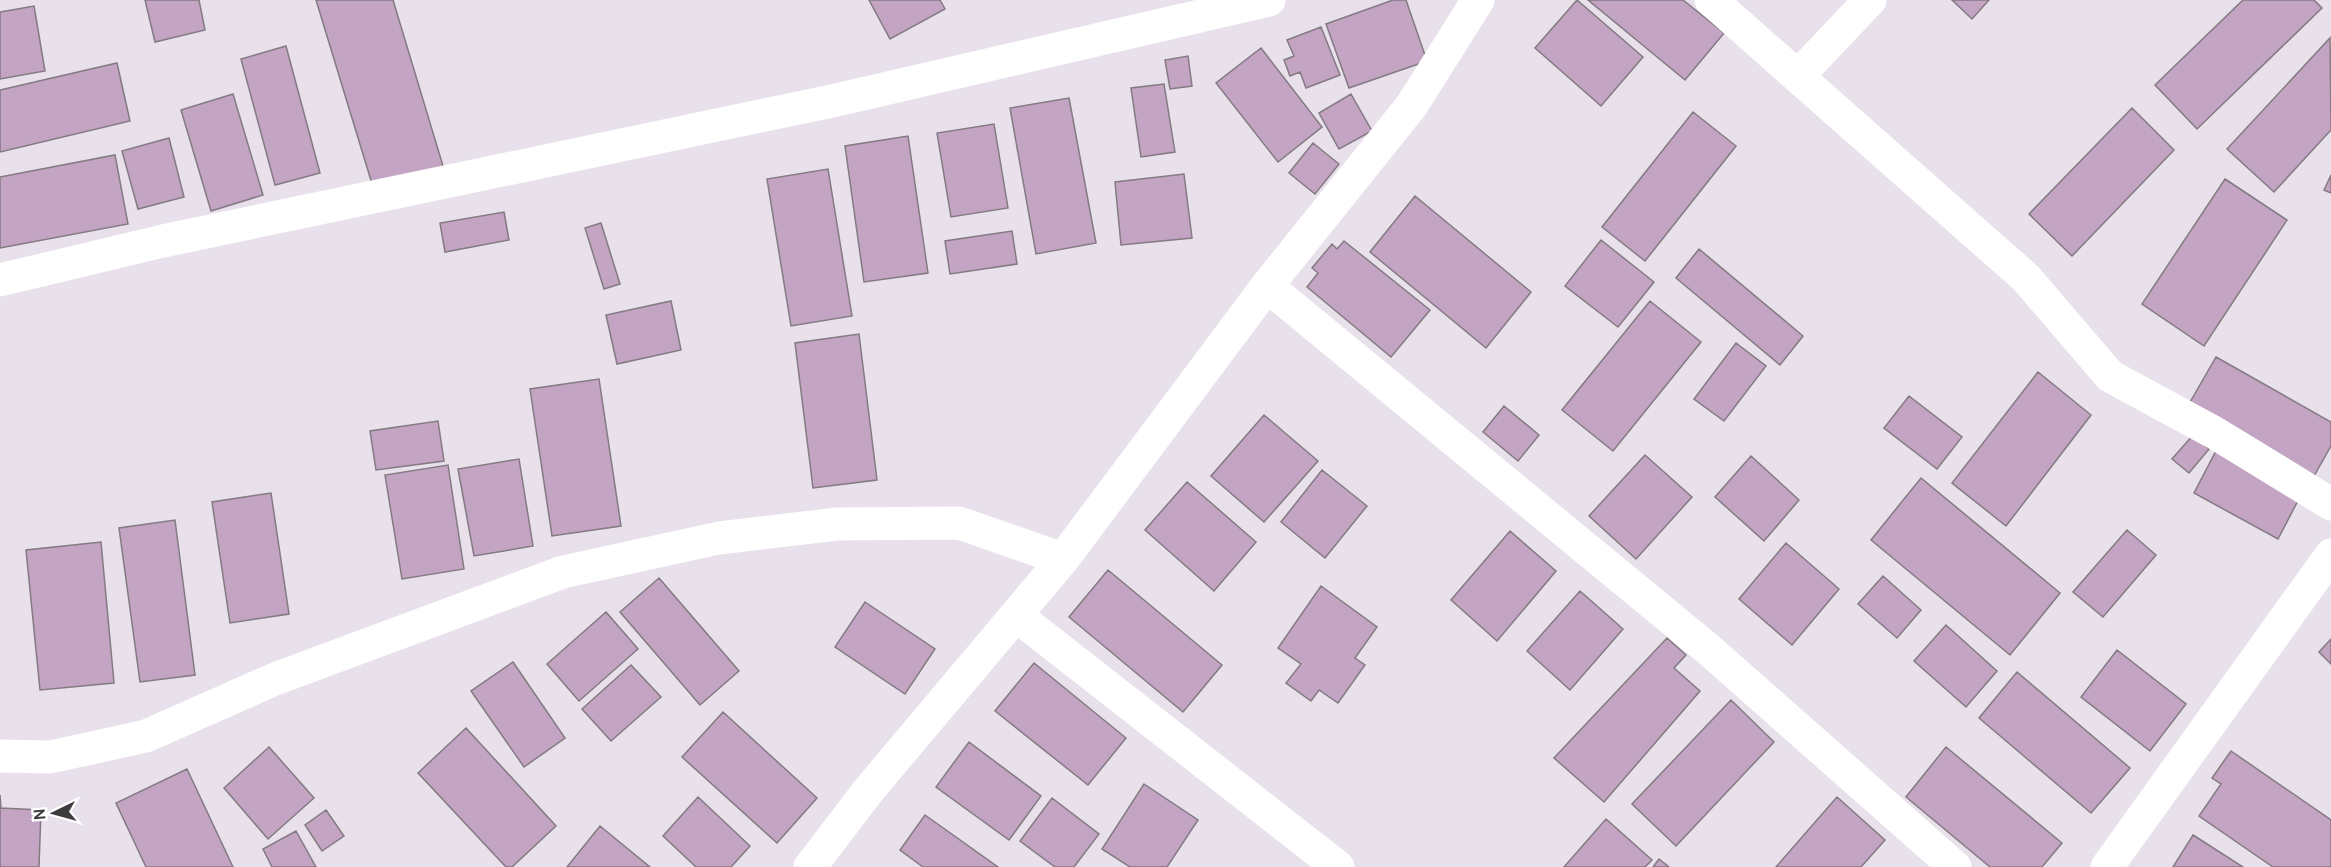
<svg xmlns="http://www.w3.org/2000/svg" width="2331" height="867" viewBox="0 0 2331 867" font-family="Cabin,sans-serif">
  <rect width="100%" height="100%" fill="#e8e0ea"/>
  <path fill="#c3a4c2" stroke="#837a82" stroke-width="1.5" d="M145,0H199L205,30L155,42Z
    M316,0H393L443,166L373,187Z
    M869,0H940L945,9L890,39Z
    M1393,0H1406L1427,61L1349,88L1326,24Z
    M1577,0L1643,57L1601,106L1535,48Z
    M1588,0H1683L1724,33L1685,80Z
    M1952,0H1989L1972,19Z
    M2243,0H2314L2322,8L2197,129L2155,85Z
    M34,6L45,71L0,79V12Z
    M1321,27L1340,75L1306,88L1300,72L1290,76L1284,60L1294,56L1287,40Z
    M2330,38L2331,130L2274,192L2227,149Z
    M286,46L320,173L275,185L241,59Z
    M1261,48L1322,127L1278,162L1216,83Z
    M1188,56L1192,86L1170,89L1165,60Z
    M117,63L130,121L0,152V90Z
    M1164,84L1175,152L1141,157L1131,88Z
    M233,94L263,195L211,211L181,110Z
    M1351,94L1372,131L1339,149L1319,113Z
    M1069,98L1096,243L1036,254L1010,108Z
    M2132,108L2174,150L2072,256L2029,214Z
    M1693,112L1736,146L1645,261L1602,227Z
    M994,124L1008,208L951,217L937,133Z
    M908,136L928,273L864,282L845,146Z
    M169,138L184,197L138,209L122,151Z
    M1313,143L1339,164L1315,194L1289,173Z
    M115,155L128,224L0,248V177Z
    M828,169L852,316L791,326L767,179Z
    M1184,174L1192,238L1121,245L1115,182Z
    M2331,175V193L2324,190Z
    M2225,179L2287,220L2204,346L2142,304Z
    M1415,196L1531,292L1486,348L1370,252Z
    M504,212L509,240L445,252L440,223Z
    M601,223L620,284L604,289L585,228Z
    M1012,231L1017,264L950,274L945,241Z
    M1601,240L1654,282L1618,327L1565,286Z
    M1344,241L1430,310L1391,357L1307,287L1318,273L1312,268L1332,244L1337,249Z
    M1699,249L1803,336L1780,365L1676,278Z
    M671,301L681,350L617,364L606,315Z
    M1650,301L1701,342L1613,451L1562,410Z
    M859,334L877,480L813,488L795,343Z
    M1736,343L1766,366L1724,421L1694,399Z
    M2216,357L2331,422V446L2310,483L2185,411Z
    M2038,372L2091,415L2006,526L1952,483Z
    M599,379L621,526L552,536L530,389Z
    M1909,396L1962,437L1937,469L1884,428Z
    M1504,406L1539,435L1518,461L1483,432Z
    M1264,415L1318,461L1264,522L1211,476Z
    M438,421L444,461L376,470L370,431Z
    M2193,435L2209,449L2189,473L2172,459Z
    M2218,447L2302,493L2278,539L2194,493Z
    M1645,455L1692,497L1636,559L1589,516Z
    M1751,456L1799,500L1764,541L1715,497Z
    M519,459L533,546L474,556L458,469Z
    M448,465L464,569L402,579L385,475Z
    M1322,470L1367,506L1325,558L1281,522Z
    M1921,478L2060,593L2010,655L1871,540Z
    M1187,482L1256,542L1214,591L1145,530Z
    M271,493L289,614L230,623L212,502Z
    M175,520L195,675L140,682L119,528Z
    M2127,530L2156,555L2103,617L2073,592Z
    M1510,531L1556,571L1497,641L1451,600Z
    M101,542L114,683L40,690L26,550Z
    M1786,543L1839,589L1792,645L1739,599Z
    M1108,570L1222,665L1183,712L1069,617Z
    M1883,576L1921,610L1897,638L1858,604Z
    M659,578L739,671L700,705L620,612Z
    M1321,586L1377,627L1355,658L1365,665L1338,703L1319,690L1311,701L1286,683L1301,664L1278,648Z
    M1580,591L1623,629L1570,690L1527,651Z
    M865,602L935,649L905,694L835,647Z
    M606,612L638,649L579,701L547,664Z
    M1946,625L1997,671L1966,707L1914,661Z
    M1667,638L1686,655L1674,668L1700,691L1604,802L1554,758Z
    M2331,639V664L2319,652Z
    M2117,650L2186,704L2150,751L2081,697Z
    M513,662L565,738L524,767L471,691Z
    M1034,663L1126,738L1088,785L995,711Z
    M631,665L661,697L611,741L582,709Z
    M2017,672L2130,768L2091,813L1979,718Z
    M1731,700L1774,742L1676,846L1632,804Z
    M723,712L817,798L777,843L682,757Z
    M466,728L556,826L512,867H506L418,773Z
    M969,742L1041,796L1009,840L936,787Z
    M269,747L314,798L268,839L224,788Z
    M1946,747L2062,843L2042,867H1990L1906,797Z
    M2231,751L2331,820V867H2273L2199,816L2221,784L2212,778Z
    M187,769L233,867H146L116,803Z
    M1144,784L1198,820L1167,867H1130L1102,849Z
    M0,795L1,808L41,810L39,867H0Z
    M698,797L750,846L731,867H696L663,836Z
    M1837,797L1885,840L1861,867H1776Z
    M1052,798L1099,834L1074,867H1055L1020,841Z
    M326,810L344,836L322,851L305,825Z
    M925,815L998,867H923L900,850Z
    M1606,819L1652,860L1645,867H1564Z
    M600,826L650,867H567Z
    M296,831L316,867H272L263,849Z
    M2193,835L2243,867H2173Z
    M1659,859L1669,867H1653Z"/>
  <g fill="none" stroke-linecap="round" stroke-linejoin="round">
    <path stroke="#fff" stroke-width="33" d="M1711,0L2026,278L2110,376L2215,433L2331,504
      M1798,76L1870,0
      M0,280L163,241L832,101L1269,0
      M1267,286L1708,649L1955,867
      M1017,616L1338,867
      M0,756L50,757L146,736L275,679L563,572L719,538L837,524L959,523L1063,559
      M810,867L868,791L1063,559L1267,286L1412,105L1478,0
      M2107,867L2331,555"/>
  </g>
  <g transform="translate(54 813) rotate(265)" stroke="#ffffff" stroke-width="4.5" paint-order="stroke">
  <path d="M0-4.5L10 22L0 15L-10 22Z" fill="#3e3b3f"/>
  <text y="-9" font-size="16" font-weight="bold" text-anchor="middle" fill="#3e3b3f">N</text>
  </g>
</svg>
